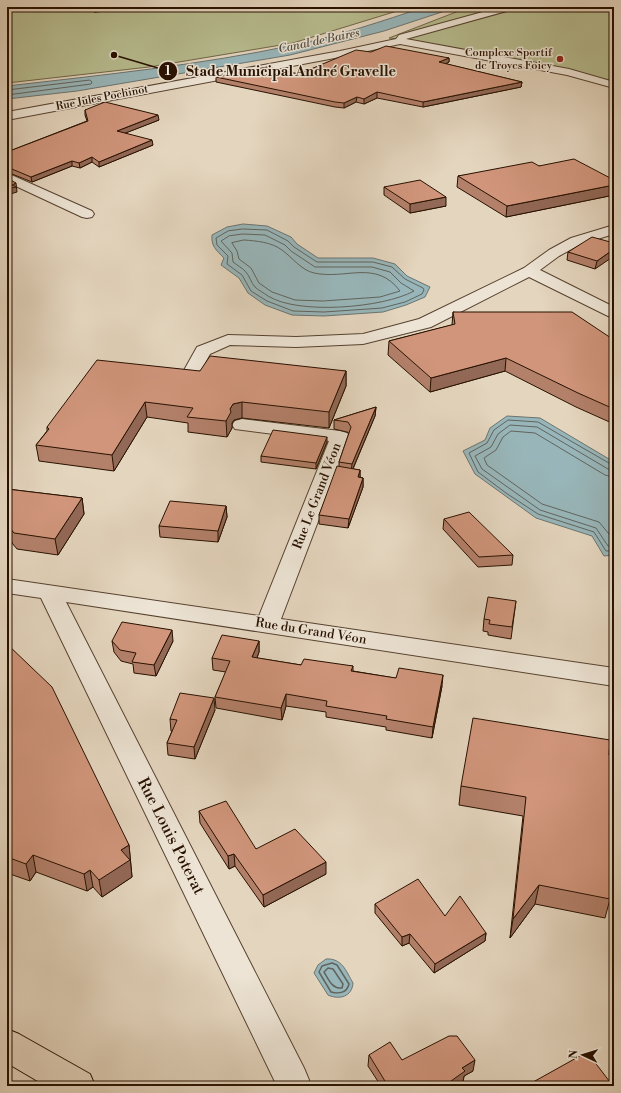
<svg xmlns="http://www.w3.org/2000/svg" width="621" height="1093" viewBox="0 0 621 1093" font-family="'Libre Bodoni',serif">
  <rect width="100%" height="100%" fill="#e4d5be"/>
  <filter id="stains"><feTurbulence type="fractalNoise" baseFrequency=".005" numOctaves="4"/><feColorMatrix values="0 0 0 0 .2 0 0 0 0 .09 0 0 0 0 .02 0 0 0 .5 -.17"/></filter>
  <radialGradient id="worn" r=".72"><stop offset=".6" stop-color="#630" stop-opacity="0"/><stop offset="1" stop-color="#630" stop-opacity=".3"/></radialGradient>
  <path fill="#b7bc8f" stroke="#706648" d="M12,7H53L66,10L108,7H410L293,43L149,67L7,83V9Z
    M469,7H614V81L410,40L389,38Z"/>
  <path fill="#98b6ba" stroke="#6b7470" d="M425,7H457L384,31L290,55L77,91L7,99V86C103,75 200,65 294,45C339,36 382,21 425,7Z
    M243,224L267,226L291,237L297,244L318,258H373L395,264L407,276L430,287L425,297L406,305L383,312L324,316L292,315L265,305L248,293L239,278L221,265L224,258C216,250 211,246 212,235L227,227Z
    M507,416L540,418L614,462V555L604,556L592,536L536,518L475,474L463,451L485,440L490,428Z
    M326,959C342,958 346,971 353,983C352,997 339,1000 328,995L314,973L318,965Z"/>
  <g fill="none" stroke-linecap="round" stroke-linejoin="round">
    <path stroke="#60645d" stroke-width="1" d="M7,90L90,80L92,82L91,84L7,95
      M243,229L267,230L288,241L294,247L317,262H373L392,267L405,279L423,288L424,290L422,294L405,302L382,308L324,312L293,311L267,301L251,291L242,275L227,264L228,256L217,245L216,238L228,231Z
      M243,234L265,235L285,245L291,251L315,267H372L390,272L401,283L414,291C383,308 298,315 268,296C264,293 258,290 255,287C251,283 250,276 245,271C242,268 237,265 233,262L232,253L221,241L229,236Z
      M244,240C257,241 271,242 282,250C293,258 301,270 314,273C346,280 376,259 400,291L380,297L323,301L295,300L272,292L259,283L251,268L239,259L237,251L232,243Z
      M614,466L538,422L508,420L494,430L487,443L469,453L478,472L506,493L538,514L594,532L606,551H614
      M614,471L608,469L537,427L510,425L498,434L491,447L475,456L482,469L540,510L596,528L608,546H614
      M614,477L605,475L535,433L511,431L503,437L496,450L484,458L487,465L542,504L599,522L614,540"/>
    <path stroke="#60645d" stroke-width="1.5" d="M332,963L337,965L349,984C347,993 339,994 331,992L319,972L322,966Z
      M328,968L333,969L343,984L342,988C332,989 329,980 324,972Z"/>
    <g stroke="#574230" stroke-width="2">
      <path id="minor" d="M501,7H516L514,9L406,39L569,69L614,82V88L567,75L400,44L340,57L7,120V112L340,51L396,39L399,35Z
        M7,173L92,211L94,214L92,217L87,218L82,217L7,182Z
        M614,225V234L581,244L559,256L540,270L614,307V318L608,316L529,277L431,327L363,344L296,347L230,345L210,354L198,376L192,377L186,376L183,372L197,347L228,335L296,337L363,334L419,319L524,268L549,250L571,238Z
        M242,419L340,431L347,433L350,437L281,619L614,668V686L66,602L304,1068L309,1080L307,1086H277L41,598L7,593V579L259,616L329,441L235,429L232,425L235,421Z"/>
    </g>
    <g stroke="#281100" stroke-width="2">
      <path id="primary" d="M7,1029L19,1034L90,1074L95,1086H46L7,1063Z"/>
    </g>
    <use href="#minor" fill="#ede4d5" fill-rule="evenodd"/>
    <use href="#primary" fill="#e4d5be" fill-rule="evenodd"/>
  </g>
  <path fill="#b3806a" stroke="#281100" d="M91,7H144V8L94,12Z
    M449,58V62L446,64L522,82L521,87L423,107L377,98L364,104L356,102L344,108L335,107L216,82V77L299,74Z
    M85,110L159,120L125,133L153,145L99,167L92,162L80,168L72,166L32,182L7,172V152L87,121L85,115Z
    M539,166L614,180V195L506,217L457,187L458,176Z
    M384,187L446,206L410,213L384,195Z
    M614,243L595,269L567,260L568,252Z
    M453,312L614,340V424L576,407L505,371L430,392L388,355L389,341L452,325Z
    M200,371H346V386L329,428L242,418L234,420L232,423V428L227,437L188,432V423L147,417L114,471L39,461L36,445L47,431V427Z
    M376,407L375,416L353,469L360,470V477L363,478V487L348,528L319,524V515L339,466V462L349,433L347,432L334,429V420Z
    M327,442L316,469L261,462V456Z
    M7,489L82,498L84,514L58,555L17,549L12,543L7,545Z
    M226,506L227,517L218,542L160,537L159,526Z
    M444,519L513,555L512,565L478,567L443,529Z
    M516,601L511,639L488,635V632L483,631L484,619Z
    M112,641H173L156,676L134,673L133,664L121,661L114,652Z
    M259,641V652L257,658L301,665L353,666V671L442,686L432,738L386,730V727L326,717V712L286,706L282,720L216,708L215,697L226,672L213,670L212,658Z
    M7,644L129,845L132,877L102,897L93,887L87,891L36,872L30,881L7,873Z
    M215,710L195,759L168,755L167,743L172,731H171L170,719Z
    M609,755L614,756V879H610V899L605,918L535,904L510,938L523,816L459,805L461,786Z
    M199,811L256,849L326,874L264,907L235,866L229,869L200,823Z
    M375,904L445,916L486,933L485,941L434,973L409,943L402,946L375,913Z
    M369,1055L402,1060L473,1071L464,1076L463,1082L458,1086H381L368,1066Z"/>
  <path fill="#926856" stroke="#281100" d="M112,7H144V8L94,12V8Z
    M449,58V62L439,67V62Z
    M522,82L521,87L423,107V102Z
    M377,92V98L364,104V99Z
    M357,97L356,102L344,108V103Z
    M158,115L159,120L118,136L117,131Z
    M152,140L153,145L99,167V162Z
    M92,157V162L80,168L79,163Z
    M72,161V166L32,182L31,177Z
    M16,183L17,192L7,195V189L12,185Z
    M614,185V195L506,217L507,206Z
    M446,197V206L410,213V204Z
    M614,249V256L595,269L597,261Z
    M506,358L505,371L430,392L431,378Z
    M346,371V386L329,428V412Z
    M145,402L147,417L114,471L112,455Z
    M242,402V418L234,420L232,423V428L227,437L226,421L230,409L233,404Z
    M376,407L375,416L351,473L352,464Z
    M327,437V442L316,469V463Z
    M360,470V479L358,477Z
    M363,478V487L348,528L349,519Z
    M82,498L84,514L58,555L55,539Z
    M226,506L227,517L218,542V531Z
    M9,527L12,543L7,545V528Z
    M172,630L173,641L156,676L154,665Z
    M259,641V652L253,668L252,657Z
    M443,675L442,686L432,738L433,727Z
    M286,694V706L282,720L281,708Z
    M214,698L215,710L195,759L194,747Z
    M129,845L132,877L102,897L99,880L121,850Z
    M234,854L235,866L229,869L228,856Z
    M33,855L36,872L30,881L26,864Z
    M326,862V874L264,907L263,895Z
    M90,870L93,887L87,891L84,874Z
    M539,885L535,904L510,938L513,919Z
    M486,933L485,941L434,973L435,964Z
    M410,934L409,943L402,946V937Z
    M475,1060L473,1071L464,1076L463,1082L458,1086H444L462,1068Z"/>
  <path fill="#d0957b" stroke="#281100" d="M93,7H112L94,8Z
    M386,46L449,58L439,62L522,82L423,102L377,92L364,99L357,97L344,103L335,102L216,77L267,67L299,74L356,50L371,52Z
    M105,102L158,115L117,131L152,140L99,162L92,157L79,163L72,161L31,177L7,167V152L88,121L85,110Z
    M574,159L614,180V185L507,206L458,176L532,162L539,166Z
    M7,178L16,183L12,185L16,187L7,189Z
    M420,180L446,197L410,204L384,187Z
    M592,237L614,243V249L597,261L568,252Z
    M453,312H572L614,340V409L578,393L506,358L431,378L389,341L455,324Z
    M210,356L346,371L329,412L242,402L233,404L230,409L231,412L226,421L187,417L193,408L145,402L112,455L36,445L49,429L47,427L97,360L200,371Z
    M376,407L352,464L339,462L351,427L348,422L334,420Z
    M273,430L327,437L316,463L261,456Z
    M337,466L360,470L358,477L363,478L349,519L319,515Z
    M7,489L82,498L55,539L14,533L9,527L7,528Z
    M170,501L226,506L218,531L159,526Z
    M469,512L513,555L479,557L444,519Z
    M488,597L516,601L512,627L489,624L490,620L484,619Z
    M122,622L172,630L154,665L132,662L136,653L120,650L112,641Z
    M222,635L259,641L252,657L301,665L304,659L353,666L351,671L396,678L399,668L443,675L433,727L386,719L387,716L326,706L327,701L286,694L281,708L215,697L230,661L212,658Z
    M7,644L52,687L129,845L121,850L130,860L99,880L90,870L84,874L33,855L26,864L7,857Z
    M180,693L214,698L194,747L167,743L177,720L170,719Z
    M473,718L610,740L609,755L614,756V860H611L610,899L539,885L513,919L526,797L461,786Z
    M226,801L256,849L295,829L326,862L263,895L234,854L228,856L199,811Z
    M418,879L445,916L460,896L486,933L435,964L410,934L402,937L375,904Z
    M449,1036H457L475,1060L462,1068L465,1071L444,1086H388L369,1055L390,1042L402,1060Z
    M587,1052L613,1086H526Z"/>
  <circle fill="#8f2418" stroke="#ede4d5" stroke-width="1.5" cx="560" cy="59" r="4"/>
  <g text-anchor="middle" dominant-baseline="central" stroke-width="3" stroke-linejoin="round" paint-order="stroke">
    <g font-size="11" fill="#281100" stroke="#ede4d5" text-anchor="end">
      <text x="552" y="53">Complexe Sportif<tspan x="552" dy="13">de Troyes Foicy</tspan></text>
    </g>
    <g font-size="11" fill="#281100" stroke="#ede4d5">
      <text transform="translate(102 98) rotate(-11)">Rue Jules Pochinot</text>
    </g>
    <g font-size="12" font-style="italic" fill="#4f4b41" stroke="#ede4d5">
      <text transform="translate(319 41) rotate(-12)">Canal de Baires</text>
    </g>
    <g font-size="13" fill="#281100" stroke="#ede4d5">
      <text transform="translate(317 496) rotate(-69)">Rue Le Grand Véon</text>
      <text transform="translate(311 631) rotate(9)">Rue du Grand Véon</text>
    </g>
    <g font-size="16" fill="#281100" stroke="#ede4d5">
      <text transform="translate(171 836) rotate(63)">Rue Louis Poterat</text>
    </g>
  </g>
  <path fill="none" stroke="#281100" stroke-width="1.5" d="M114 55L168 71"/>
  <g fill="#281100" stroke="#ede4d5" stroke-width="1.5">
    <circle cx="114" cy="55" r="4"/>
    <circle cx="168" cy="71" r="10"/>
  </g>
  <g font-size="12" text-anchor="middle" font-weight="bold" fill="#fff">
    <text x="168" y="75">1</text>
  </g>
  <g font-size="14" text-anchor="middle" font-weight="bold" fill="#281100" stroke="#ede4d5" stroke-width="3" stroke-linejoin="round" paint-order="stroke">
    <text x="291" y="76">Stade Municipal André Gravelle</text>
  </g>
  <rect width="621" height="1093" fill="none" stroke="#e4d5be" stroke-width="24"/>
  <rect x="8" y="8" width="605" height="1077" fill="none" stroke="#281100" stroke-width="2"/>
  <rect x="12" y="12" width="597" height="1069" fill="none" stroke="#281100"/>
  <g transform="translate(583 1055) rotate(274)" stroke="#ede4d5" stroke-width="3" paint-order="stroke">
  <path d="M0-3L7 15L0 10L-7 15Z" fill="#281100"/>
  <text y="-6" font-size="11" font-weight="bold" text-anchor="middle" fill="#281100">N</text>
  </g>
  <rect width="100%" height="100%" filter="url(#stains)"/>
  <rect width="100%" height="100%" fill="url(#worn)"/>
</svg>
